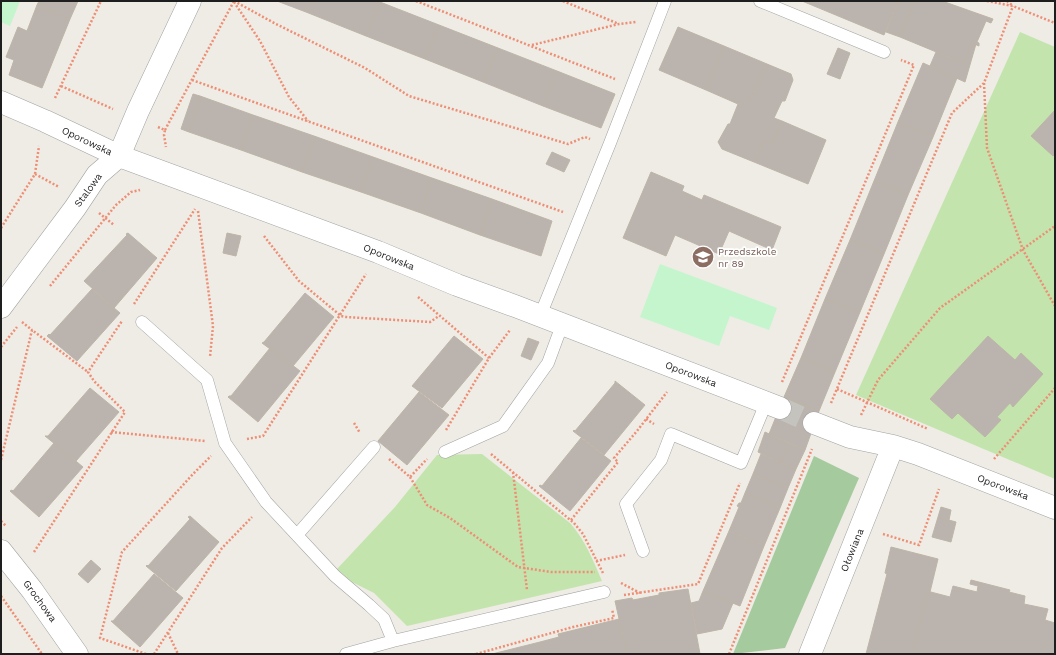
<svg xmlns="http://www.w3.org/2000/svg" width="1056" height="655" viewBox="0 0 1056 655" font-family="'Work Sans',sans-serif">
  <rect width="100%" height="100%" fill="#eeece5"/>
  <path fill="#c4e4ae" d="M1020,32L1055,47V479L856,395Z
    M482,454L570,523C585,540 593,560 602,581L407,626L374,593L352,582L337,569L395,507L437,455Z"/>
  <path fill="#a5ca9d" d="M814,456L859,478L785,648L733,654Z"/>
  <path fill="#c5f5cd" d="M1,1H20L10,26L1,22Z
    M660,264L777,308L769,330L730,316L719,346L640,317Z"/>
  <path fill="#bbb4ae" stroke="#beb4a8" d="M39,1H78L70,19L37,5Z
    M277,1H311L306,12Z
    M311,1H377L380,2L366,36L306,12Z
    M802,1H898L884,35Z
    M898,1H914L900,37L886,32Z
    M914,1H942L993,19L991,23L986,21L977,42L979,43V46L972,43L963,63L900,37Z
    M380,2L439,25L425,59L366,36Z
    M37,5L70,19L42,88L9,75L14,60L6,57L18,27L27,31Z
    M439,25L498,48L483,82L425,59Z
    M678,27L724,46L706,90L659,70Z
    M972,43L976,44L965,82L930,66L936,52L963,63Z
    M724,46L767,64L751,99L738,104L706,90Z
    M498,48L557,71L543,106L483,82Z
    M838,48L850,53L840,79L827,74Z
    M923,63L957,78L933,137L898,122Z
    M767,64L791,74L793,80L785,101H782L774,118L782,121L772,144L764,141L754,162L722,149L718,142L728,124H730L738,104L751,99Z
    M557,71L615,94L601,128L543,106Z
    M193,94L200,96L189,132L181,129Z
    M200,96L253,115L241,150L189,132Z
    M1055,110V154L1053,156L1031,136Z
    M253,115L314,136L302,172L241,150Z
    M782,121L826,140L808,184L754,162L764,141L772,144Z
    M898,122L933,137L908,195L874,181Z
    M314,136L373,157L361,192L302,172Z
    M552,152L570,160L564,172L546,164Z
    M373,157L432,178L421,213L361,192Z
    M651,172L684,186L682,191L702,200L704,195L781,227L772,250L729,231L719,254L675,235L666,256L623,238Z
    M432,178L492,199L480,235L421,213Z
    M874,181L908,195L884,254L850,240Z
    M492,199L552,221L541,256L480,235Z
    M128,233L157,258L114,308L84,281L127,235L126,234Z
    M227,233L241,236L236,256L223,253Z
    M850,240L884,254L860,312L825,299Z
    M92,289L120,313L77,361L47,336L49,334L50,335Z
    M305,293L334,317L293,366L262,343L264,342Z
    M825,299L860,312L835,372L801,358Z
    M454,336L483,359L442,408L412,386Z
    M988,336L1015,360L1021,353L1043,374L1013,407L1010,403L997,417L1001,420L985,437L958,413L952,419L930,399Z
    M528,338L539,342L531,360L521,356Z
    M270,348L300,371L258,422L228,397L229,396H231Z
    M801,358L835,372L819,411L784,397Z
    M615,381L645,405L604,455L573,431L574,430L575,431L615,383Z
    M90,388L119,412L76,461L45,436H48Z
    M419,392L449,415L407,465L378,441Z
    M784,397L819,411L805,450L769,434Z
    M765,432L788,443L781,463L758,452Z
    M581,438L611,461L570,511L539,486L540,485L542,486Z
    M54,443L83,467L39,517L10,491L12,490L13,491Z
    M788,443L805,450L796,469L781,463Z
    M761,454L796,469L788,488L753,474Z
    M753,474L788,488L780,508L745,493Z
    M745,493L780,508L764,546L729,531L739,507L737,506L739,503H741Z
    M941,507L951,510L949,520L938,517Z
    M190,516L219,542L176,591L146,566L147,565L148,566L190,519L188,517Z
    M938,517L956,522L951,542L932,537Z
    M729,531L764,546L740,606L703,591Z
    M891,547L938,559L930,592L927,591L913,654H866L887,574L885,573Z
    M91,560L101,569L88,583L78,574Z
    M154,574L183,598L140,647L111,621H113Z
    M971,580L1010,590L1009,592L1025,596L1024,604L1048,609L1045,620L1055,623V654H913L927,591L950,597L953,586L977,592L978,586L970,584Z
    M688,589L700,654H627L615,601L632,598L633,600L659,595V593Z
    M703,591L733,603L722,629L697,634L691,603L699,601Z
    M619,619L627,654H542L540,642L559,637L558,634Z
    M540,642L542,654H492Z"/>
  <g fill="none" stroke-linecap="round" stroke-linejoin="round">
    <path stroke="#c4c3bd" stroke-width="22" stroke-dasharray="22 11" stroke-linecap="butt" d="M780,408L814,423"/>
    <g stroke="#a2a2a2" stroke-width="13">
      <path id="lane" d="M760,1L884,52
        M540,316L610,143L665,1
        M142,322L207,380L225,443L266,502L335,576L369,605L384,619L393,641
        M445,452L503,426L548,363L562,325
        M297,535L374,447
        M643,551L626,504L661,460L671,434L741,463L766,403
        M346,654L393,641L604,592"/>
    </g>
    <g stroke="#a2a2a2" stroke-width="23">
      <path id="street" d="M1,102L45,121L119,156L378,252L457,285L515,306L780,408
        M1,307L75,208L97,175L119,156L138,111L190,1
        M814,423L850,437L893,446L918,454L1055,508
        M1,551L32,590L77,654
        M810,654L893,446"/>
    </g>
    <path stroke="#ee8e75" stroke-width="2.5" stroke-dasharray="2 2" stroke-linecap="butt" d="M234,1L276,24L365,68L409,96L568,144L585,137L590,139
      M416,1L615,79
      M563,1L619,24
      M987,1L1013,6L1055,23
      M1007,1L1013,6
      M234,2L260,41L289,97L308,121
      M532,45L619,24L636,22
      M192,80L563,212
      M984,83L987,148L1023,250L1055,306
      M61,86L113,109
      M55,98L101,1
      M158,127L165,130L164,135L166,147
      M165,130L234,1
      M35,174L59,187
      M198,211L213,326L210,357
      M99,213L114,225
      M1,228L35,174L39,146
      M264,236L299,281L341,316L346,317L430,322L439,316
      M50,286L116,205L131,192L140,190
      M418,297L489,358
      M134,304L195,209
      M22,322L32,330
      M1,347L17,327
      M782,382L914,65L901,60
      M837,389L928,429
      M831,403L952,113L984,83L1013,6
      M861,415L878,380L940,308L1055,226
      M646,419L654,424
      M354,423L360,433
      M446,430L489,358L510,330
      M111,432L205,441
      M247,439L263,436L366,274
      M491,454L574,523L583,534L603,573
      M389,459L410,477L427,459
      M994,459L1055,388
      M1,460L32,330L88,372
      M513,472L527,590
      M410,477L427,505L450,518L518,567L551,572H595
      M571,520L618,462L614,458L637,431L667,392
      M1,521L6,526
      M883,534L919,545L939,489
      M34,552L125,412L94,381L88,372L122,321
      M596,561L625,555
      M621,583L640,593
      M624,595L698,584L740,483
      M1,596L42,654
      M168,633L178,654
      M146,654L100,638L122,552L193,474L211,456
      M154,654L222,548L252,517
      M476,654L573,627L614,618L612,609
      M729,654L812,449"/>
    <use href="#lane" stroke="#fff" stroke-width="12"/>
    <use href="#street" stroke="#fff" stroke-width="22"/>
  </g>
  <defs>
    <g id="school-disc" transform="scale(1.15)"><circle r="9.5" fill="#8d6e63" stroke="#fff"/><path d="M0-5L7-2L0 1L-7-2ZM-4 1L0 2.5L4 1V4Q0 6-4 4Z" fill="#fff"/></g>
  </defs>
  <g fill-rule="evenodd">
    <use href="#school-disc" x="703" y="257"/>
  </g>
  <g text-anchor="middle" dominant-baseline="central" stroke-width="3.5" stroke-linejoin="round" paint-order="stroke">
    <g font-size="10" fill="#1e1e1e" stroke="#fff">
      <text transform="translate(87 141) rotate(25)">Oporowska</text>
      <text transform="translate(88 190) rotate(-54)">Stalowa</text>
      <text transform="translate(389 257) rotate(22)">Oporowska</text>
      <text transform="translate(691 374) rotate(21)">Oporowska</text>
      <text transform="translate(1003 487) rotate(21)">Oporowska</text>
      <text transform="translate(852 550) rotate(-68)">Ołowiana</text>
      <text transform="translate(40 601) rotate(54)">Grochowa</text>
    </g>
    <g font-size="10" fill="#785e54" stroke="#fff" text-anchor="start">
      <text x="718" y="251">Przedszkole<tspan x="718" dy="12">nr 89</tspan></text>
    </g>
  </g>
  <rect width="1056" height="655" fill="none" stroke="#1e1e1e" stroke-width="4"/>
</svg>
